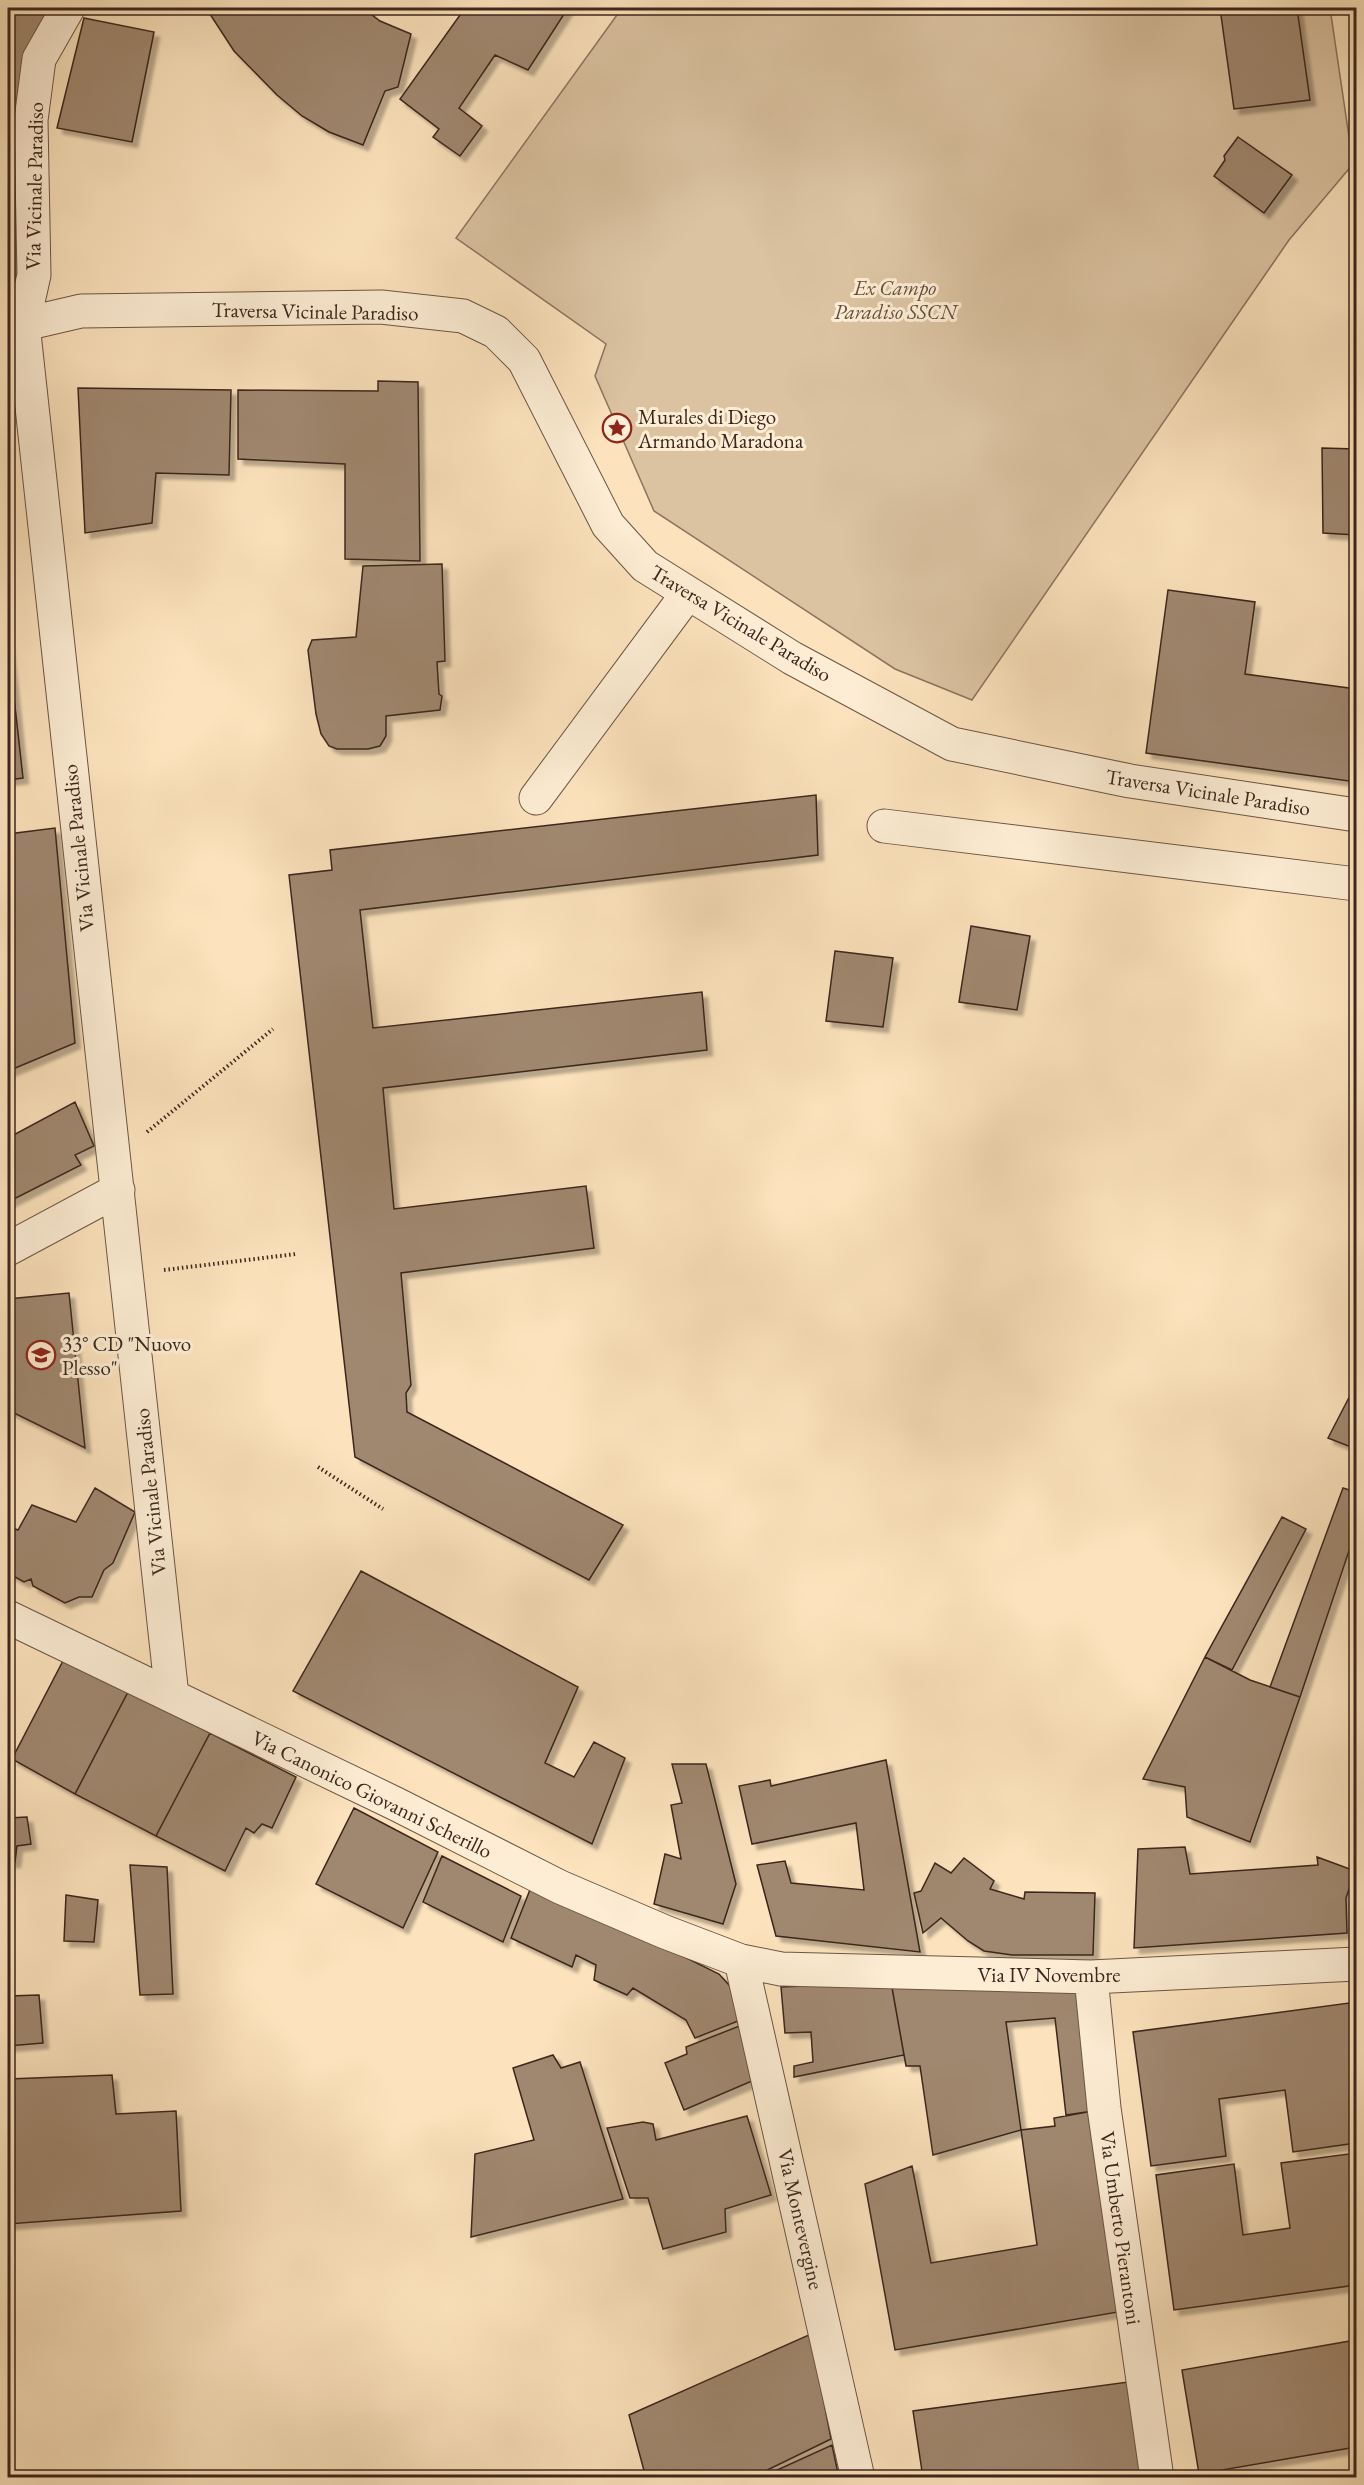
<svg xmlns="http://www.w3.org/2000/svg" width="1364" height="2485" viewBox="0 0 1364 2485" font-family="'EB Garamond',serif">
  <defs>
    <filter id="shadow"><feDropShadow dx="5.5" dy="5.5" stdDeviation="1.5" flood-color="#0004"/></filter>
  </defs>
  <rect width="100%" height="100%" fill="#fce3bd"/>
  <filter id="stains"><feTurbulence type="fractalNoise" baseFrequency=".00333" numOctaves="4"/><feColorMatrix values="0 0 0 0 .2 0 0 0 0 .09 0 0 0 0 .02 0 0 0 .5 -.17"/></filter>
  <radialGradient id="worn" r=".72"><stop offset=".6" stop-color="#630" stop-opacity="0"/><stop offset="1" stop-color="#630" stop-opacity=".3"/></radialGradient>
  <path fill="#dbc3a2" stroke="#8c7460" stroke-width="1.5" d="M622,8H1330L1353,164L1289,240L972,700L895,669L654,511L595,376L606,344L456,238Z"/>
  <path fill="#a08870" stroke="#3c261d" stroke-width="1.5" filter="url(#shadow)" d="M8,8H55L20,108L8,107Z
    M206,8H363L380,21L411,34L398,87L385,91L363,145L329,132L302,116L277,95L234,51Z
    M465,8H568L528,70L495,55L459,108L482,126L460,156L433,137L439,129L400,99Z
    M1220,8H1297L1310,100L1234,109Z
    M84,18L154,32L132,142L57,128Z
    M8,117L19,118L22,261L16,300L8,299Z
    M1238,137L1292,175L1264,213L1214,176L1225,160L1224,156Z
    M378,381L418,382L420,561L345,559V464L238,459V390L378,391Z
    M78,388L231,390L229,475L156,473L152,523L85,533Z
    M1322,448L1356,449V535L1323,533Z
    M442,564L445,661L437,662L439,694L442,696L440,710L386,716V736L380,746L368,749H337L329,746L321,734L316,714L308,650L312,640L356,637L363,566Z
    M1168,590L1255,602L1245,674L1356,689V782L1146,753Z
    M8,643L23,778L8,780Z
    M816,795L818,855L360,910L373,1028L702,992L707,1050L383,1088L394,1209L586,1186L594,1248L401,1273L411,1385L406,1393L407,1412L623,1525L589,1580L355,1457L289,875L332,870L330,850Z
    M55,828L75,1043L8,1071V834Z
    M971,926L1030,936L1017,1010L959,1002Z
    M835,951L893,958L883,1027L826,1021Z
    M75,1102L94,1146L75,1155L81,1165L8,1202V1138Z
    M69,1293L85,1448L8,1410V1299Z
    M1356,1384V1449L1328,1438Z
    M95,1488L135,1512L113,1563L104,1570L92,1597H79L65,1603L33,1586L31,1579L24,1582L8,1573V1526L18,1530L32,1505L76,1522Z
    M1343,1488L1356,1492V1530L1300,1697L1270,1687Z
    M1282,1517L1306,1529L1232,1670L1205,1657Z
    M361,1571L578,1687L545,1763L574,1777L594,1742L625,1758L592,1844L293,1691Z
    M65,1657L129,1690L75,1794L12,1759Z
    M1205,1657L1250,1680L1300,1697L1250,1842L1187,1817L1185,1787L1143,1779Z
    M129,1690L210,1733L156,1836L75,1794Z
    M210,1733L296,1777L272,1828L262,1824L254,1833L246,1828L225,1871L156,1836Z
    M886,1760L920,1952L776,1936L757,1865L785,1861L791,1883L864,1890L856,1823L752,1844L739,1786L770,1780L771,1786Z
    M672,1764H706L736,1884L723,1924L654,1904L665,1854L681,1859L671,1805L682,1803Z
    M354,1808L438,1852L403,1928L316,1884Z
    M27,1817L31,1844L17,1846L15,1862H8V1818Z
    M1185,1847L1190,1874L1318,1865L1317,1857L1355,1871L1346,1898L1347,1933L1134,1948L1138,1849Z
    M442,1856L521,1896L503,1942L423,1902Z
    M964,1858L994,1881L990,1889L1024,1899L1025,1892L1095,1893L1093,1955H1012L984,1951L968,1941L941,1918L923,1933L914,1893L921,1891L935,1863L951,1873Z
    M130,1865L167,1867L173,1994L140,1995Z
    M533,1882L719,1974L729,1985L743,2019L695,2038L686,2020L633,1988L627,1995L594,1980L596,1965L576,1955L572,1967L511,1938Z
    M66,1895L98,1900L94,1942L64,1941Z
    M891,1982L904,2055L794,2077V2066L813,2062L811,2032L785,2033L781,1987Z
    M891,1982L1076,1985L1093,2111L1066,2115L1055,2018L1006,2022L1021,2130L933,2155L920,2066H906Z
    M39,1995L43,2043L8,2046V1996Z
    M1349,2003L1356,2059V2143L1293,2152L1285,2090L1219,2099L1226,2156L1151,2166L1133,2032Z
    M742,2025L759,2078L684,2110L665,2063L687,2054L686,2047Z
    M553,2055L561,2068L580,2062L623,2199L471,2237L475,2154L534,2140L513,2068Z
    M112,2075L116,2114L176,2111L181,2211L8,2224V2079Z
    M1093,2111L1124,2311L895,2350L865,2184L912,2166L931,2263L1037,2245L1021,2130L1055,2126L1054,2118Z
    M747,2116L771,2195L725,2209L726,2232L663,2249L648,2198H630L607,2128L643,2122L653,2124L656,2140Z
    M1356,2153V2285L1174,2310L1156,2175L1234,2164L1243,2235L1290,2228L1281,2163Z
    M811,2334L831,2439L751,2478H676L666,2471L653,2478H646L629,2415Z
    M1356,2340V2447L1199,2474L1182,2370Z
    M1128,2382L1145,2478H923L913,2411Z
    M832,2445L839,2478H764V2476Z"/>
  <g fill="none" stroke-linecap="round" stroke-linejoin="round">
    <g stroke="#6c5545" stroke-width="35">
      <path id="minor" d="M68,8L39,59L31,120L34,275L23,324C70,782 123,1239 172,1696
        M8,328L81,311L381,307L463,316L496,332L524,360L608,525L645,566L792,658L952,744L1130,781L1356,815
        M536,798L688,593
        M884,826L1356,884
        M8,1249L118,1190
        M8,1617L396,1804L560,1887L665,1932L741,1961L781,1969L1091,1977L1356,1964
        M741,1961L858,2478
        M1091,1977L1104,2108L1157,2478"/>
    </g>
    <path stroke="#3c261d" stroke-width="4" stroke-dasharray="1.5 3" stroke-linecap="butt" d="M147,1132L273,1029
      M164,1270L296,1254
      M318,1467L383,1509"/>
    <use href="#minor" stroke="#fdedd4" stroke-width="33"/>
  </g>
  <defs>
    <g id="sight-ring" transform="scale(1.5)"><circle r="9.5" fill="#fdedd4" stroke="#8f2418" stroke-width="1.5"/><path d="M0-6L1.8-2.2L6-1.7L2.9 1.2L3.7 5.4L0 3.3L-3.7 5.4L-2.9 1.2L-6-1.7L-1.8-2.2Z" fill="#8f2418"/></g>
    <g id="school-ring" transform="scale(1.5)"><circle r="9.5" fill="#fdedd4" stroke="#8f2418" stroke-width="1.5"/><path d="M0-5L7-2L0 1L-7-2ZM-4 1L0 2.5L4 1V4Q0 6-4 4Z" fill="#8f2418"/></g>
  </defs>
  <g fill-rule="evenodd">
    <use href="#sight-ring" x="617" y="428"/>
    <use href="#school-ring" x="41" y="1355"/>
  </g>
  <g text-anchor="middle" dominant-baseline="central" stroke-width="6" stroke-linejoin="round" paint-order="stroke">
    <g font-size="21" fill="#3c261d" stroke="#fdedd4">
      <text transform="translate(34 186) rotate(-89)">Via Vicinale Paradiso</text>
      <text transform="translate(315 311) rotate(1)">Traversa Vicinale Paradiso</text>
      <text transform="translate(741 623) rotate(31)">Traversa Vicinale Paradiso</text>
      <text transform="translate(1208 792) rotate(9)">Traversa Vicinale Paradiso</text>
      <text transform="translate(78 848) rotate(-96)">Via Vicinale Paradiso</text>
      <text transform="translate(150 1492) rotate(-96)">Via Vicinale Paradiso</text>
      <text transform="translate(372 1794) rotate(26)">Via Canonico Giovanni Scherillo</text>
      <text x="1049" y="1974">Via IV Novembre</text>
      <text transform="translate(801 2219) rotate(77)">Via Montevergine</text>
      <text transform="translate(1121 2228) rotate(82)">Via Umberto Pierantoni</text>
    </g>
    <g font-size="21" font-style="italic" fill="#644d3e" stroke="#fdedd4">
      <text x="895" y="287">Ex Campo<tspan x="895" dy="24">Paradiso SSCN</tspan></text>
    </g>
    <g font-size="21" fill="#3c261d" stroke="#fdedd4" text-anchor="start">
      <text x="638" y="416">Murales di Diego<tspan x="638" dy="24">Armando Maradona</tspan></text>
      <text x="62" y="1343">33° CD "Nuovo<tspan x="62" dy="24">Plesso"</tspan></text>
    </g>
  </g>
  <rect width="1364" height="2485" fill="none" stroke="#fce3bd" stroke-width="30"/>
  <rect x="9" y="9" width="1346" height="2467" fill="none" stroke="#3c261d" stroke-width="3"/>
  <rect x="15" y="15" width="1334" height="2455" fill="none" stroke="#3c261d" stroke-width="1.5"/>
  <rect width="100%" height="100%" filter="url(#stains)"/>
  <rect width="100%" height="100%" fill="url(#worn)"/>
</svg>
